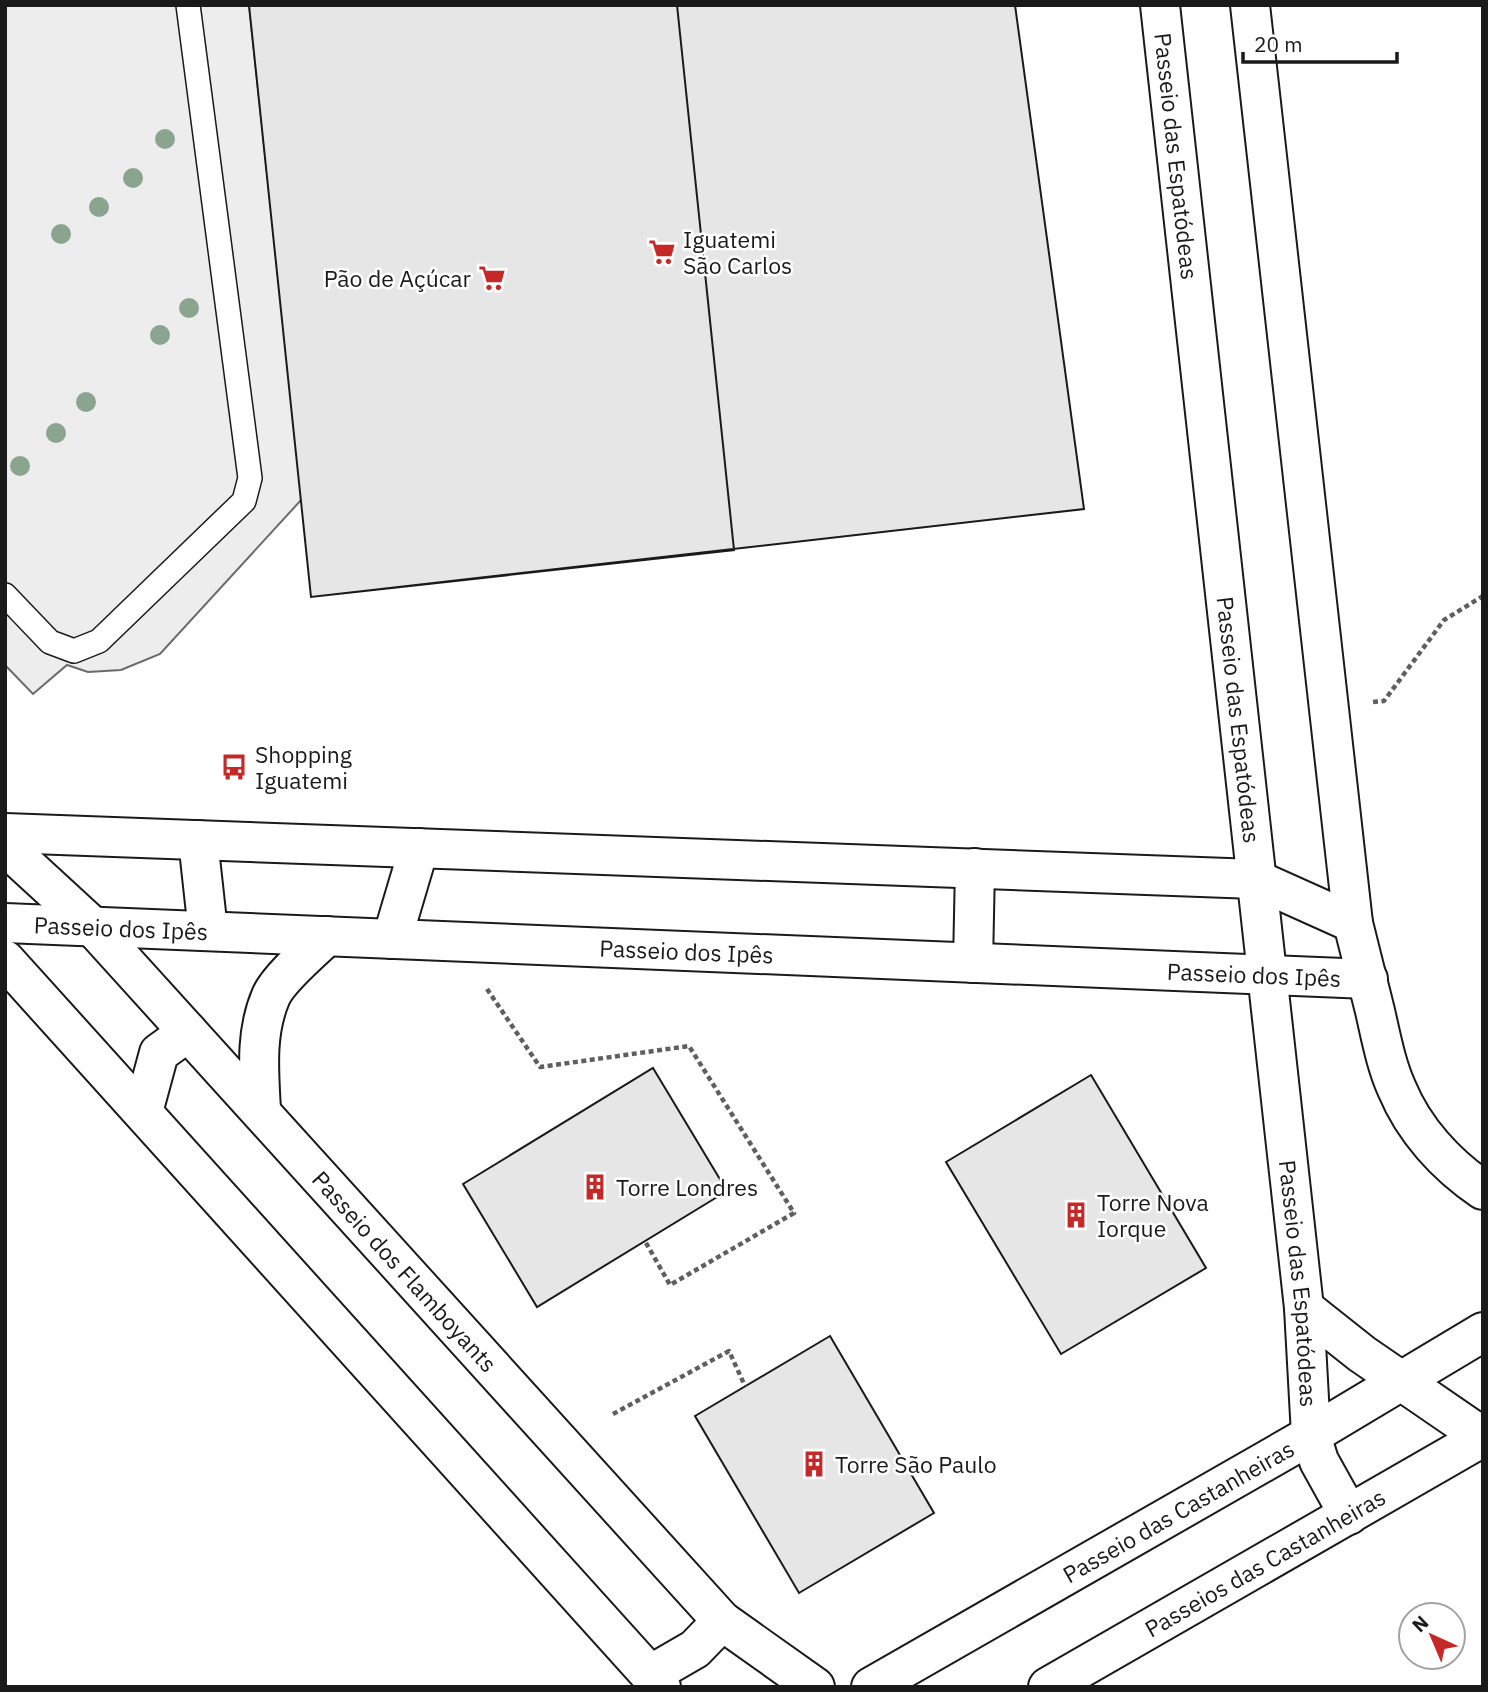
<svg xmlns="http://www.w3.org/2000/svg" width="1488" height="1692" viewBox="0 0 1488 1692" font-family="'IBM Plex Sans',sans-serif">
  <rect width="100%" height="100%" fill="#fff"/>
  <path fill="#ededed" stroke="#6a6a6a" stroke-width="2" d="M5,5H249L302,499L160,654L121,670L88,672L67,665L33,694L5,665Z"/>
  <path fill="#e6e6e6" stroke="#1a1a1a" stroke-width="2" d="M249,5H1015L1084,509L311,597Z
    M249,5H677L734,550L311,597Z
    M653,1068L727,1191L537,1307L463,1184Z
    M1091,1075L1206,1268L1061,1354L946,1162Z
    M830,1336L934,1513L799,1593L695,1416Z"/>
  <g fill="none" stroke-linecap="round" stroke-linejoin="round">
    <g stroke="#1a1a1a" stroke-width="26">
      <path id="service" d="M5,595L50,642L74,651L99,641L244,501L250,478L188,5"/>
    </g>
    <g stroke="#1a1a1a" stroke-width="42">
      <g id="minor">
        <path id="s1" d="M1160,5L1304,1308L1311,1435L1319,1461L1349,1515"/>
        <path d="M1250,5L1353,923C1360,952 1368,982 1375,1011C1381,1037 1386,1065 1397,1089C1414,1130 1446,1165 1483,1190"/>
        <path d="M5,833L1255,879L1353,923"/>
        <path d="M198,840L208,931"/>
        <path id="s2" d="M5,846L92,926L722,1621L815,1687"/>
        <path id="s3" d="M5,923L1368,979"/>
        <path d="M392,939L419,848"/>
        <path d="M5,960L661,1687"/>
        <path d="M973,963L975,868"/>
        <path d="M261,1110C259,1072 255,1033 271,996C279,978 311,951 327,936"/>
        <path d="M143,1112L159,1053L188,1032"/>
        <path d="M1304,1308L1362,1354L1483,1437"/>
        <path d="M650,1675L695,1649L722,1621"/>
        <path id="s4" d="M871,1687L1311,1435L1483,1332"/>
        <path id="s5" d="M1048,1687L1483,1437"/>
      </g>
    </g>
    <path stroke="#5f5f5f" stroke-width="4.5" stroke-dasharray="5 3.5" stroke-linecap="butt" d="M1373,702L1384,701L1444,620L1483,596
      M487,989L540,1067L689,1046L794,1213L670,1285L645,1241
      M613,1414L729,1351L745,1386"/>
    <use href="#service" stroke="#fff" stroke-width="23"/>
    <use href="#minor" stroke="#fff" stroke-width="38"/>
  </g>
  <g fill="#8aa48f">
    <circle cx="165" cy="139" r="10"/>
    <circle cx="133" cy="178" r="10"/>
    <circle cx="99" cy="207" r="10"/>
    <circle cx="61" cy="234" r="10"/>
    <circle cx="189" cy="308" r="10"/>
    <circle cx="160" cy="335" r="10"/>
    <circle cx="86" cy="402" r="10"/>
    <circle cx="56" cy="433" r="10"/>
    <circle cx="20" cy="466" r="10"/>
  </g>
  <defs>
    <g id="supermarket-bare" transform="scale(2.1)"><path d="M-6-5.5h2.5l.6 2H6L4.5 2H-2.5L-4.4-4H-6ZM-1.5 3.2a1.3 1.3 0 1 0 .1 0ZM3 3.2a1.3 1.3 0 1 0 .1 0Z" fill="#c62828" stroke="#fff" stroke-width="2.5" paint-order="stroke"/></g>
    <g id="bus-bare" transform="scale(2.1)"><path d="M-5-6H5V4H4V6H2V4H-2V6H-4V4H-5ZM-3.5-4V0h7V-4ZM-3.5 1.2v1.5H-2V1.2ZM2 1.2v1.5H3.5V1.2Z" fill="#c62828" stroke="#fff" stroke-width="2.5" paint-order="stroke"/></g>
    <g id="building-bare" transform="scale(2.1)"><path d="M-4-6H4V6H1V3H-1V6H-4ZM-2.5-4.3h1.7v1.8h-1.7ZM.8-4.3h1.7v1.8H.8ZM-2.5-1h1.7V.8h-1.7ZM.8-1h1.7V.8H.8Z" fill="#c62828" stroke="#fff" stroke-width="2.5" paint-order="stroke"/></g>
  </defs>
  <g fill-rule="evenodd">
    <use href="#supermarket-bare" x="662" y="252"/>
    <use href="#supermarket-bare" x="492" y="278"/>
    <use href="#bus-bare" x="234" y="767"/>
    <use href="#building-bare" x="595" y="1187"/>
    <use href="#building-bare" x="1076" y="1215"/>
    <use href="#building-bare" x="814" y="1464"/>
  </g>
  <g text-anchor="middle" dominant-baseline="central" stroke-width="5" stroke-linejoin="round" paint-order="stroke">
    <g font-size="23" fill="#1a1a1a" stroke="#fff">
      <text stroke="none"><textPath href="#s1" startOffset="152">Passeio das Espatódeas</textPath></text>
      <text stroke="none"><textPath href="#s1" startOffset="719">Passeio das Espatódeas</textPath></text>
      <text stroke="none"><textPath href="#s3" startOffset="116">Passeio dos Ipês</textPath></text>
      <text stroke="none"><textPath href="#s3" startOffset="682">Passeio dos Ipês</textPath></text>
      <text stroke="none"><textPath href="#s3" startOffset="1250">Passeio dos Ipês</textPath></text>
      <text stroke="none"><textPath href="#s2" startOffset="584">Passeio dos Flamboyants</textPath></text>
      <text stroke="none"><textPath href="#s1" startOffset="1286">Passeio das Espatódeas</textPath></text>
      <text stroke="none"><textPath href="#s4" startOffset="354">Passeio das Castanheiras</textPath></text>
      <text stroke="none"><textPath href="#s5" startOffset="250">Passeios das Castanheiras</textPath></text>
    </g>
    <g font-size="23" fill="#1a1a1a" stroke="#fff" text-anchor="start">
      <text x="683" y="239">Iguatemi<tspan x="683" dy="26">São Carlos</tspan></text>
      <text x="471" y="278" text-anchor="end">Pão de Açúcar</text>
      <text x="255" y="754">Shopping<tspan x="255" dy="26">Iguatemi</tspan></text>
      <text x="616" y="1187">Torre Londres</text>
      <text x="1097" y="1202">Torre Nova<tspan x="1097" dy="26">Iorque</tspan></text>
      <text x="835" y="1464">Torre São Paulo</text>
    </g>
  </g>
  <rect width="1488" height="1692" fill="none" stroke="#1a1a1a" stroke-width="14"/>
  <g transform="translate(1432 1636) rotate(316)"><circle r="33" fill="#ffffff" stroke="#a3a3a3" stroke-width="2"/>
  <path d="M0-5L12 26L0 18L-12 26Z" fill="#c62828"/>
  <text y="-10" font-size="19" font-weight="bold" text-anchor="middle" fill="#1a1a1a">N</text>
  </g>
  <path d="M1243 52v10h154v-10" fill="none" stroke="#1a1a1a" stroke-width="3.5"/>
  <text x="1254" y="52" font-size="21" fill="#1a1a1a" stroke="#ffffff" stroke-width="5" paint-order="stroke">20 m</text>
</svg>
